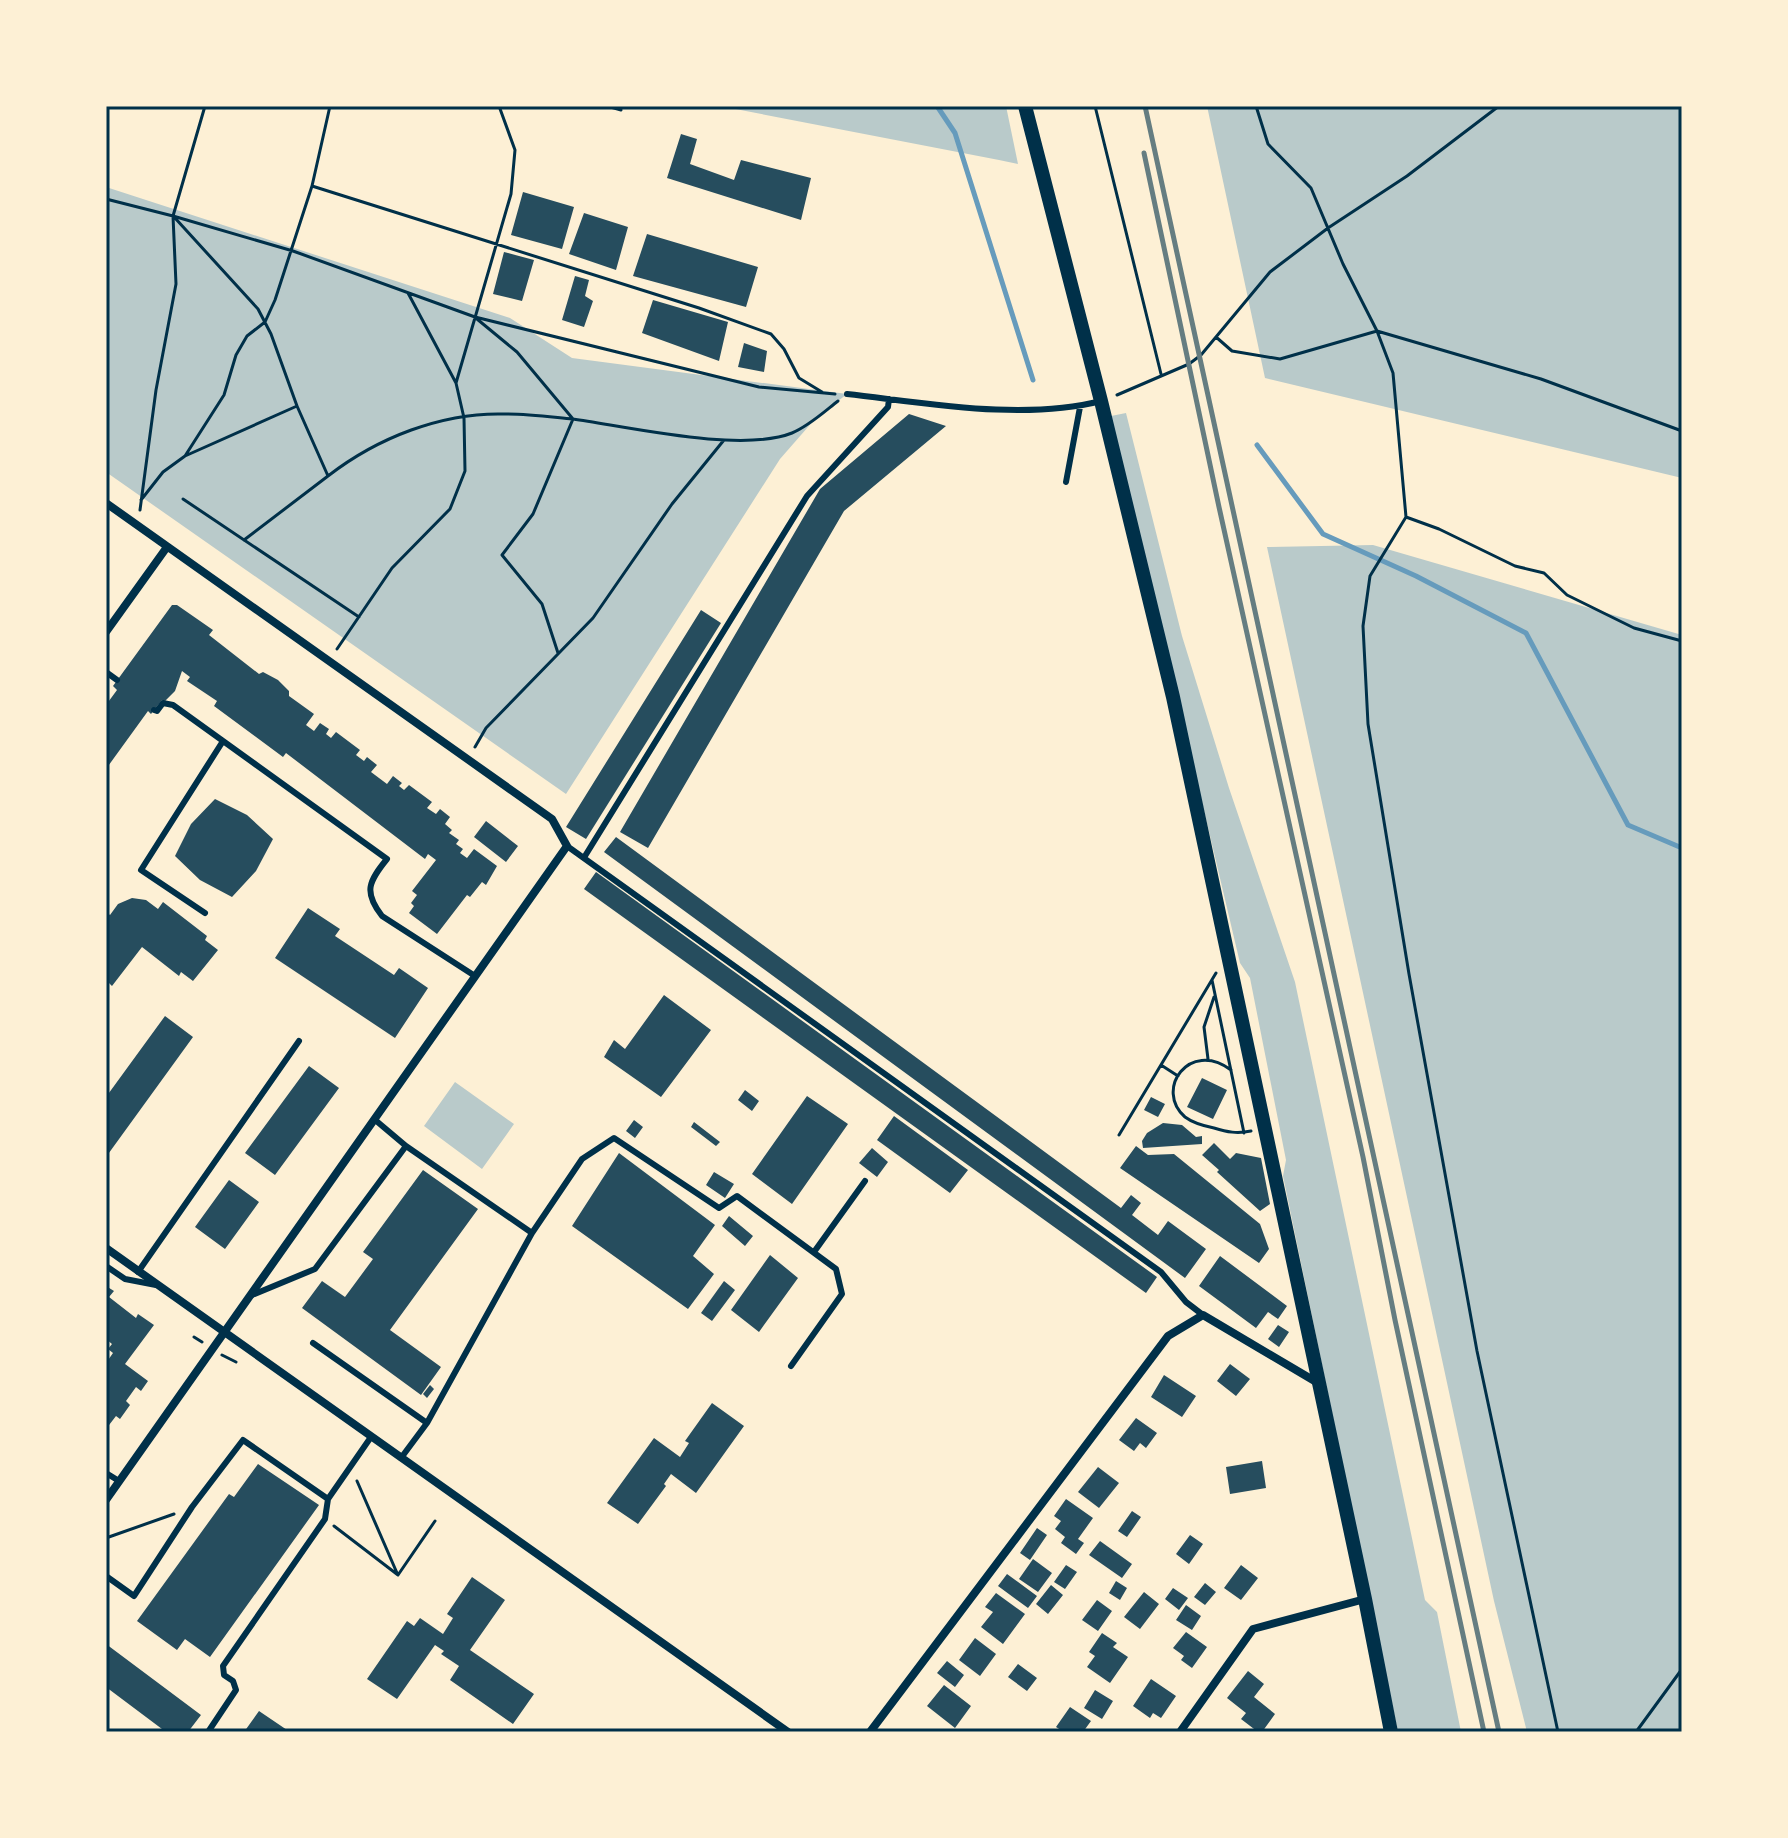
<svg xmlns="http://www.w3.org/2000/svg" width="1788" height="1838" viewBox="0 0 1788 1838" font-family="'DM Sans',sans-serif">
  <rect width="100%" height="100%" fill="#fdf0d5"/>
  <path fill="#b9caca" d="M720,106H1006L1018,164L999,160Z
    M1207,106H1682V478L1265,378Z
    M106,187L510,318L572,358L847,394L815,419L780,459L566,794L106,472Z
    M1126,413L1182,636L1229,788L1295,982L1425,1600L1437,1612L1461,1732H1398L1283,1176L1286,1160L1250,978L1240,963L1111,416Z
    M1373,545L1682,635V1732H1527L1494,1601L1267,547Z
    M455,1082L514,1124L482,1169L424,1126Z"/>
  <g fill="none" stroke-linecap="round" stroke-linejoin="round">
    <path stroke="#669bbc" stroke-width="5" d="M937,106L955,133L1033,380
      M1257,445L1323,534L1416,576L1526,633L1628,825L1682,848"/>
  </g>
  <path fill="#264d5e" d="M681,134L697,139L690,164L734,180L741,160L811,178L801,220L667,178Z
    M523,192L574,207L562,249L511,235Z
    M584,213L628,227L616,270L569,254Z
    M647,234L758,267L746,307L633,276Z
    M504,252L534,260L522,301L493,294Z
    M575,276L589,280L585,296L593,301L584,327L562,320Z
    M653,300L728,322L719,361L642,333Z
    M744,343L767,351L764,372L738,367Z
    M909,414L946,426L844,511L648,848L620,832L820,489Z
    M172,605H177L213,630L209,635L259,674L263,672L278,680L289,691V696L314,714L306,725L314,731L320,723L329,729L326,734L331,738L336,732L360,750L356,755L364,761L367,757L377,765L371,772L387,784L393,776L402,783L399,786L404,790L409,785L432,802L427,808L436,814L440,809L450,817L445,824L452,830L449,833L459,840L456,844L463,849L460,853L467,858L474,849L497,866L486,885L482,882L470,897L467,895L437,934L409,913L414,906L411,903L417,895L412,891L436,860L428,854L425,859L286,753L283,757L214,706L217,701L187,681L190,677L182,671L175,691L165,701L162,700L151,714L148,711L106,769V705L117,690L113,686Z
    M701,610L721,623L586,839L566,827Z
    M215,799L247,815L273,839L256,871L232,897L200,880L175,856L191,824Z
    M486,821L518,846L506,862L474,837Z
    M616,837L1121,1208L1131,1195L1141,1203L1132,1215L1158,1235L1168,1221L1206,1249L1185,1278L604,852Z
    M596,872L1157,1277L1146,1293L584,889Z
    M132,898L146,900L158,909L163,902L207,936L205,940L218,950L193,981L181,972L179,976L142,947L112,986L109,983L106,986V912L110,915L118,904Z
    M308,908L340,929L335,936L394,975L399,968L428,988L395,1038L275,958Z
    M664,995L711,1030L661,1097L604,1057L614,1040L625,1049Z
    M165,1016L193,1037L106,1157V1097Z
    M309,1066L339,1088L275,1175L245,1153Z
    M1202,1078L1227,1090L1213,1119L1187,1107Z
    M745,1090L759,1101L752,1111L738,1100Z
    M807,1096L848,1124L792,1204L752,1174Z
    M1151,1097L1165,1104L1158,1117L1144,1110Z
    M894,1116L968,1170L950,1193L877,1140Z
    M634,1120L643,1127L635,1138L626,1131Z
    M694,1122L720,1142L716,1146L691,1127Z
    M1163,1123L1182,1125L1196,1137L1202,1136V1144L1143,1148L1142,1141L1147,1133Z
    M1214,1143L1230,1159L1236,1153L1261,1158L1270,1204L1260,1211L1217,1172L1219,1170L1202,1155Z
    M1136,1146L1148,1155L1174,1154L1260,1224L1269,1249L1259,1263L1120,1168Z
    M872,1148L888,1162L877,1177L859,1163Z
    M619,1153L715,1225L693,1256L714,1274L688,1309L572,1226Z
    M423,1170L478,1209L390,1330L441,1367L421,1395L302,1308L322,1281L345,1297L373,1259L363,1252Z
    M714,1172L734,1184L725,1198L706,1185Z
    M229,1180L259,1202L225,1249L195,1227Z
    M729,1216L753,1236L745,1246L722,1226Z
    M770,1255L798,1278L759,1332L731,1310Z
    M1220,1256L1287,1306L1278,1319L1268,1312L1256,1328L1199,1286Z
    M724,1281L735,1290L712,1321L701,1313Z
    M106,1286L114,1291L109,1297L136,1318L138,1314L154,1325L125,1364L148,1381L141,1391L136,1387L126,1401L130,1405L120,1419L116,1416L106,1429V1363L113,1353L108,1349L112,1344L106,1339Z
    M1278,1325L1289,1332L1279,1347L1268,1339Z
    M1230,1364L1250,1379L1236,1396L1217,1381Z
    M1164,1375L1196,1396L1182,1417L1151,1397Z
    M430,1385L434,1389L427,1398L423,1394Z
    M712,1403L744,1426L696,1493L671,1474L664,1484L666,1486L638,1524L607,1503L654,1438L680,1457L689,1443L685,1441Z
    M1136,1418L1157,1433L1146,1448L1140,1443L1134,1451L1119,1440Z
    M1262,1461L1266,1488L1230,1494L1226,1467Z
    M258,1464L319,1505L210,1657L185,1639L177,1650L137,1621L229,1494L234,1497Z
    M1098,1467L1119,1483L1099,1508L1078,1492Z
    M1066,1499L1093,1518L1078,1539L1084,1543L1076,1554L1061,1543L1065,1537L1055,1529L1061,1521L1054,1516Z
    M1132,1511L1141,1517L1127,1537L1118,1531Z
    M1037,1528L1047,1535L1030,1560L1020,1553Z
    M1190,1535L1203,1544L1189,1564L1176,1554Z
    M1100,1541L1132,1564L1122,1578L1089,1555Z
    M1033,1559L1052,1573L1038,1592L1019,1579Z
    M1066,1565L1077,1572L1065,1589L1054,1582Z
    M1241,1565L1258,1578L1241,1600L1224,1588Z
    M1007,1574L1037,1596L1028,1608L998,1586Z
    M472,1577L505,1600L470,1650L534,1694L513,1724L450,1680L459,1666L441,1654L444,1651L435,1645L397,1699L367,1679L407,1621L414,1626L420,1618L443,1634L453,1618L447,1614Z
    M1116,1581L1127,1588L1120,1600L1109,1593Z
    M1205,1583L1216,1592L1205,1605L1194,1597Z
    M1051,1585L1063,1595L1048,1614L1036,1604Z
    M1173,1588L1188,1598L1179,1610L1165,1599Z
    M1144,1592L1159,1604L1140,1629L1124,1617Z
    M996,1593L1025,1614L1003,1644L981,1627L993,1612L985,1607Z
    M1097,1600L1112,1611L1098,1631L1082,1620Z
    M1186,1605L1201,1616L1192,1630L1176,1620Z
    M1186,1632L1207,1647L1192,1668L1181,1660L1184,1656L1173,1648Z
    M1102,1633L1117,1643L1113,1647L1128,1657L1110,1683L1087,1667L1095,1656L1089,1652Z
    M975,1638L996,1654L980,1676L959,1660Z
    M106,1644L201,1715L188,1732H166L106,1687Z
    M947,1661L964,1675L955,1687L937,1673Z
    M1018,1664L1037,1678L1027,1691L1008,1677Z
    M1248,1671L1264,1684L1254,1697L1275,1714L1262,1732H1258L1241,1719L1246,1713L1227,1698Z
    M1151,1679L1176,1696L1161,1718L1153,1713L1150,1718L1133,1706Z
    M944,1685L971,1706L955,1728L927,1706Z
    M1095,1690L1113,1701L1102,1719L1084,1708Z
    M1070,1707L1091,1721L1083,1732H1064L1056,1727Z
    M259,1711L290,1732H244Z"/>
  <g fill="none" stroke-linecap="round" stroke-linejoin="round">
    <path stroke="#003049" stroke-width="3" d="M607,106L621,110
      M1095,106L1161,374
      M1256,106L1268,144L1311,188L1343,264L1377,331L1393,373L1406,517L1370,576L1363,626L1368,724L1409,974L1477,1351L1558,1732
      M312,186L699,308L771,334L784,349L799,378L822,392
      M106,199L173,216L293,251L475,317L759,387L835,394
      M175,218L258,309L271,334L297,406
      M477,319L517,352L573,419C629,427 742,453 792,433C809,426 824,412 838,401
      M1216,337L1232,351L1280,359L1377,331L1541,379L1682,431
      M456,383L511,194L515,150L499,106
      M1117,395L1189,364L1201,355L1270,272L1328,228L1407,176L1499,106
      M185,456L224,395L236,355L247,336L265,322L275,300L312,186L330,106
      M328,476C377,438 442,412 505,414C528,414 551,417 573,419L533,514L502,555L542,604L558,653
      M183,499L359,617
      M141,500L163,472L185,456L297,406L328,476L244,540
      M140,510L156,390L176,284L173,216L205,106
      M1406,517L1439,529L1515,566L1544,573L1567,595L1634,628L1682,641
      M337,649L392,568L450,509L465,471L464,418L456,383L408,293
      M475,747L486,728L593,618L672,504L724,440
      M1212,980L1244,1133
      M1208,1059L1204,1027L1214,997
      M1161,1065L1178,1076
      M1231,1070C1189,1039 1154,1090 1185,1117C1193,1123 1204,1126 1214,1128C1227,1132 1237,1134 1251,1131
      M1119,1135L1216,973
      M194,1337L202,1342
      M222,1355L236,1362
      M357,1481L397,1573
      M334,1526L398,1575L435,1521
      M106,1538L174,1514
      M1636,1732L1682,1669"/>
    <path stroke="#003049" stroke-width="6" d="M847,394C927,403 1022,421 1101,401
      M1066,482L1080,407
      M106,672L117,680
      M154,710L157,711L163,703L173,705L387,859C369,881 363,892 382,916L475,976
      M567,846L1161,1272L1186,1302L1203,1315
      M585,856L807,496L888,407L889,399
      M205,913L141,870L223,741
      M374,1119L406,1146L532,1233L582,1159L614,1138L719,1208L737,1196L836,1269L842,1294L791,1366
      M814,1252L865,1181
      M106,1266L125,1279L156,1285
      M138,1272L299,1041
      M252,1295L315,1269L406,1146
      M313,1343L427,1423L401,1458
      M427,1423L532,1233
      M106,1473L119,1481
      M106,1576L134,1596L192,1507L243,1440L328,1499L371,1437
      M208,1732L236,1690L233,1681L224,1675L223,1666L325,1519L328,1499"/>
    <path stroke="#003049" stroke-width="8" d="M106,503L552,819L567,846L106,1500
      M106,632L167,547
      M106,1248L788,1732
      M870,1732L1168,1336L1203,1315L1318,1383
      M1180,1732L1253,1629L1365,1599"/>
    <path stroke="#003049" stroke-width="14" d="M1025,106L1101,401L1173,697L1365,1599L1391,1732"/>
    <path stroke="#657d81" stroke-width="5" d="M1145,106L1499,1732
      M1144,153L1219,507L1363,1157L1395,1320L1484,1732"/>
  </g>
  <rect width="1788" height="1838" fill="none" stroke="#fdf0d5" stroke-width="216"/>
  <rect x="108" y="108" width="1572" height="1622" fill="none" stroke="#003049" stroke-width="3"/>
</svg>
